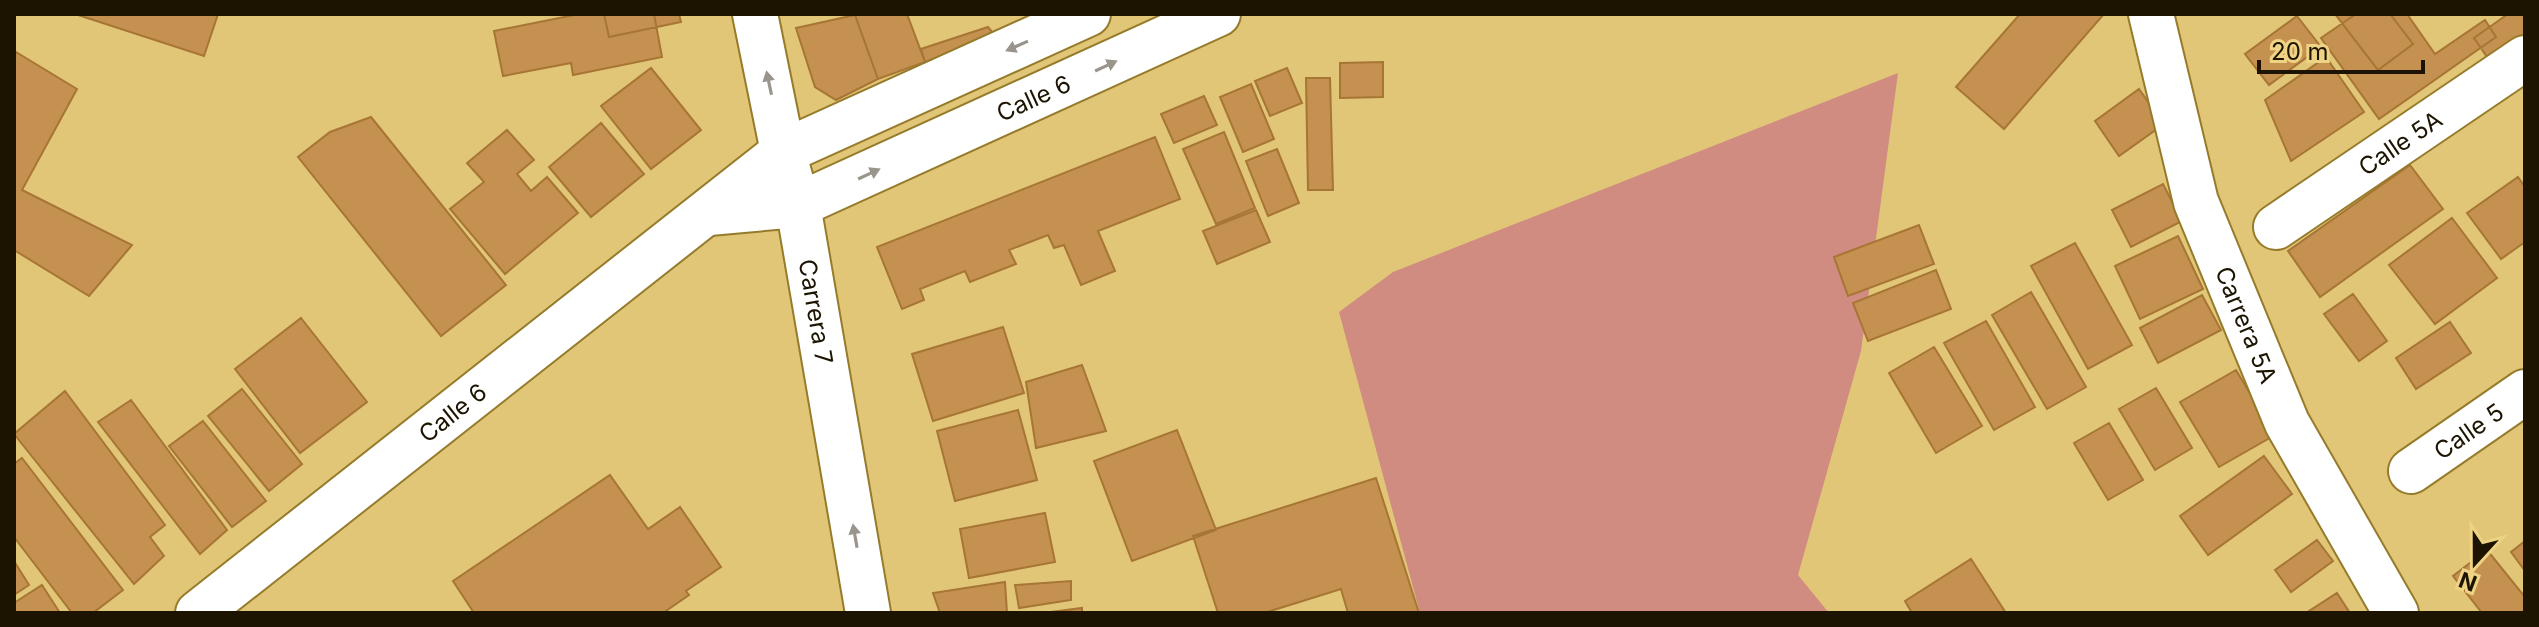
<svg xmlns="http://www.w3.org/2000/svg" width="2539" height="627" viewBox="0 0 2539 627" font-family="Inter,sans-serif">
  <rect width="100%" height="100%" fill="#e1c678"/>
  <path fill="#d08c80" d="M1898,73L1861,351L1798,575L1829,613H1420L1339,312L1393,272Z"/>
  <path fill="#c49150" stroke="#a77534" stroke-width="2" d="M75,14H218L204,56Z
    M579,14H654L662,57L573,75L571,63L503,76L494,31Z
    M604,14H679L681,22L609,37Z
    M859,14H907L925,62L878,79L855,15Z
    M2020,14H2104L2004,129L1956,87Z
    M2335,14H2390L2413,44L2378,70Z
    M2356,14H2407L2435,54L2485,20L2496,37L2379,119L2321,38Z
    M2508,14H2522L2525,18V50L2496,70L2474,38Z
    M855,15L878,79L836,100L815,87L796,28Z
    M2297,16L2321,47L2269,85L2245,54Z
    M988,27L997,38L925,62L921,49Z
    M16,52L77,89L22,190L132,245L89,296L14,250V55Z
    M2326,57L2364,112L2291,161L2265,100Z
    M1383,62V97L1340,98V63Z
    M651,68L701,130L651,169L601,106Z
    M1287,68L1302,103L1270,116L1255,81Z
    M1306,78H1330L1333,190H1308Z
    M1251,84L1274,139L1243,152L1220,97Z
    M2139,89L2164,124L2119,156L2095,121Z
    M1204,96L1217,125L1174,143L1161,114Z
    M371,117L506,285L441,336L298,157L330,132Z
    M601,123L644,174L591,217L549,167Z
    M507,130L534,160L517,174L531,191L547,177L578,213L505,274L450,209L484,182L467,163Z
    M1224,132L1255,208L1216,224L1183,149Z
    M1155,137L1180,199L1098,231L1115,271L1081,285L1064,245L1054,248L1048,235L1009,250L1016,264L970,282L965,271L920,289L924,300L902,309L877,247Z
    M1277,149L1299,203L1268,216L1246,161Z
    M2410,165L2443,209L2320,297L2288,251Z
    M2518,177L2525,187V242L2501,259L2467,213Z
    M2163,184L2182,221L2131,247L2112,210Z
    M1256,210L1270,242L1217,264L1203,231Z
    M2452,218L2497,278L2435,324L2389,265Z
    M1919,225L1934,264L1848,296L1834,257Z
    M2178,236L2203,289L2140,319L2115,266Z
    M2075,243L2132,345L2088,369L2031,266Z
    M1936,270L1951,309L1868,341L1853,303Z
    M2031,292L2086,387L2047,409L1992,315Z
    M2353,294L2387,341L2359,361L2324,314Z
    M2202,295L2221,330L2158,363L2140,328Z
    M301,318L367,402L300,453L235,369Z
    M1986,321L2035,407L1994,430L1944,343Z
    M2450,322L2471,353L2416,389L2396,358Z
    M1003,327L1024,393L933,421L912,354Z
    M1934,347L1982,426L1936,453L1889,373Z
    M1082,365L1106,431L1036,448L1026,382Z
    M2236,370L2275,435L2219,467L2180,402Z
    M2156,388L2192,448L2155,470L2119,409Z
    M242,389L302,464L269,491L208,416Z
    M65,391L165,525L150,537L164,556L134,584L14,434Z
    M131,400L227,530L200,554L98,422Z
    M1018,410L1037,480L955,501L937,431Z
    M203,421L266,501L232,527L169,446Z
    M2109,423L2143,480L2108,500L2074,443Z
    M1177,430L1216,530L1132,561L1094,461Z
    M2264,456L2292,494L2208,555L2180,516Z
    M22,458L123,590L93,613H72L14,537V464Z
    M610,475L648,529L680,507L721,567L686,591L689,595L663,613H474L453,581Z
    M1376,478L1419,613H1348L1341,589L1264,613H1218L1193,536Z
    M1045,513L1055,562L969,578L960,529Z
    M2317,540L2333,561L2291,592L2275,570Z
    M2525,541V571L2511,552Z
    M2487,550L2525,597V613H2482L2453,576Z
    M1971,559L2006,613H1912L1905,601Z
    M14,561L29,585L14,595Z
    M1071,581V600L1019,608L1015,585Z
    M1005,582L1007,613H940L933,593Z
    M42,585L60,613H14V603Z
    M2337,593L2350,613H2306Z
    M1082,608V613H1043Z"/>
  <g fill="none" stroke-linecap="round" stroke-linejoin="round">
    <g stroke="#957b2a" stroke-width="48">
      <g id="minor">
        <path id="s1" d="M755,14L783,152L798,205L868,613"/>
        <path id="s2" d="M2151,14L2196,202L2287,423L2396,613"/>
        <path id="s3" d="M709,213L798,205L1218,14"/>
        <path id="s4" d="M2276,227L2525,58"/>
        <path id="s5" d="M2411,471L2525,392"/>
        <path id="s6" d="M198,613L783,152L1088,14"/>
      </g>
    </g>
    <use href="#minor" stroke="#fff" stroke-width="44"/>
  </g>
  <defs><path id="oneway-solid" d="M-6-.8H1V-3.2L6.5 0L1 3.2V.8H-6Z" transform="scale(2)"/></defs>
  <g fill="#99958c">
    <use href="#oneway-solid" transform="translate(1017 46) rotate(156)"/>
    <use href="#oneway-solid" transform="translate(1106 66) rotate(-25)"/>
    <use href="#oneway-solid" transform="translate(769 83) rotate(-102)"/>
    <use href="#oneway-solid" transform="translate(869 174) rotate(-25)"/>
    <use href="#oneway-solid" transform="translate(855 536) rotate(-100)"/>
  </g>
  <g text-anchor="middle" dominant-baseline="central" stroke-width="6" stroke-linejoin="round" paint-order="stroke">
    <g font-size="24" fill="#1c1400" stroke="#efd385">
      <text stroke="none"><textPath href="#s3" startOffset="348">Calle 6</textPath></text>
      <text stroke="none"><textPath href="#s4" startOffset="150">Calle 5A</textPath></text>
      <text stroke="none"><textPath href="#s1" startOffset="304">Carrera 7</textPath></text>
      <text stroke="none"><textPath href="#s2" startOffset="326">Carrera 5A</textPath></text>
      <text stroke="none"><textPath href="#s6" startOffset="324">Calle 6</textPath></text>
      <text stroke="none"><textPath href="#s5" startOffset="70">Calle 5</textPath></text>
    </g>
  </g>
  <rect width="2539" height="627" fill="none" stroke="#1c1400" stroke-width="32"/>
  <g transform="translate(2475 563) rotate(201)" stroke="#efd385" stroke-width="6" paint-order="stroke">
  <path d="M0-6L14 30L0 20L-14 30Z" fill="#1c1400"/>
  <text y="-12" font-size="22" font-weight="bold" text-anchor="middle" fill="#1c1400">N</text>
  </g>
  <path d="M2259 60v12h164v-12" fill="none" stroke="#1c1400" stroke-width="4"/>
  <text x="2271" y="60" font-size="24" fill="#1c1400" stroke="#efd385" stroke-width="6" paint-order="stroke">20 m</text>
</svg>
